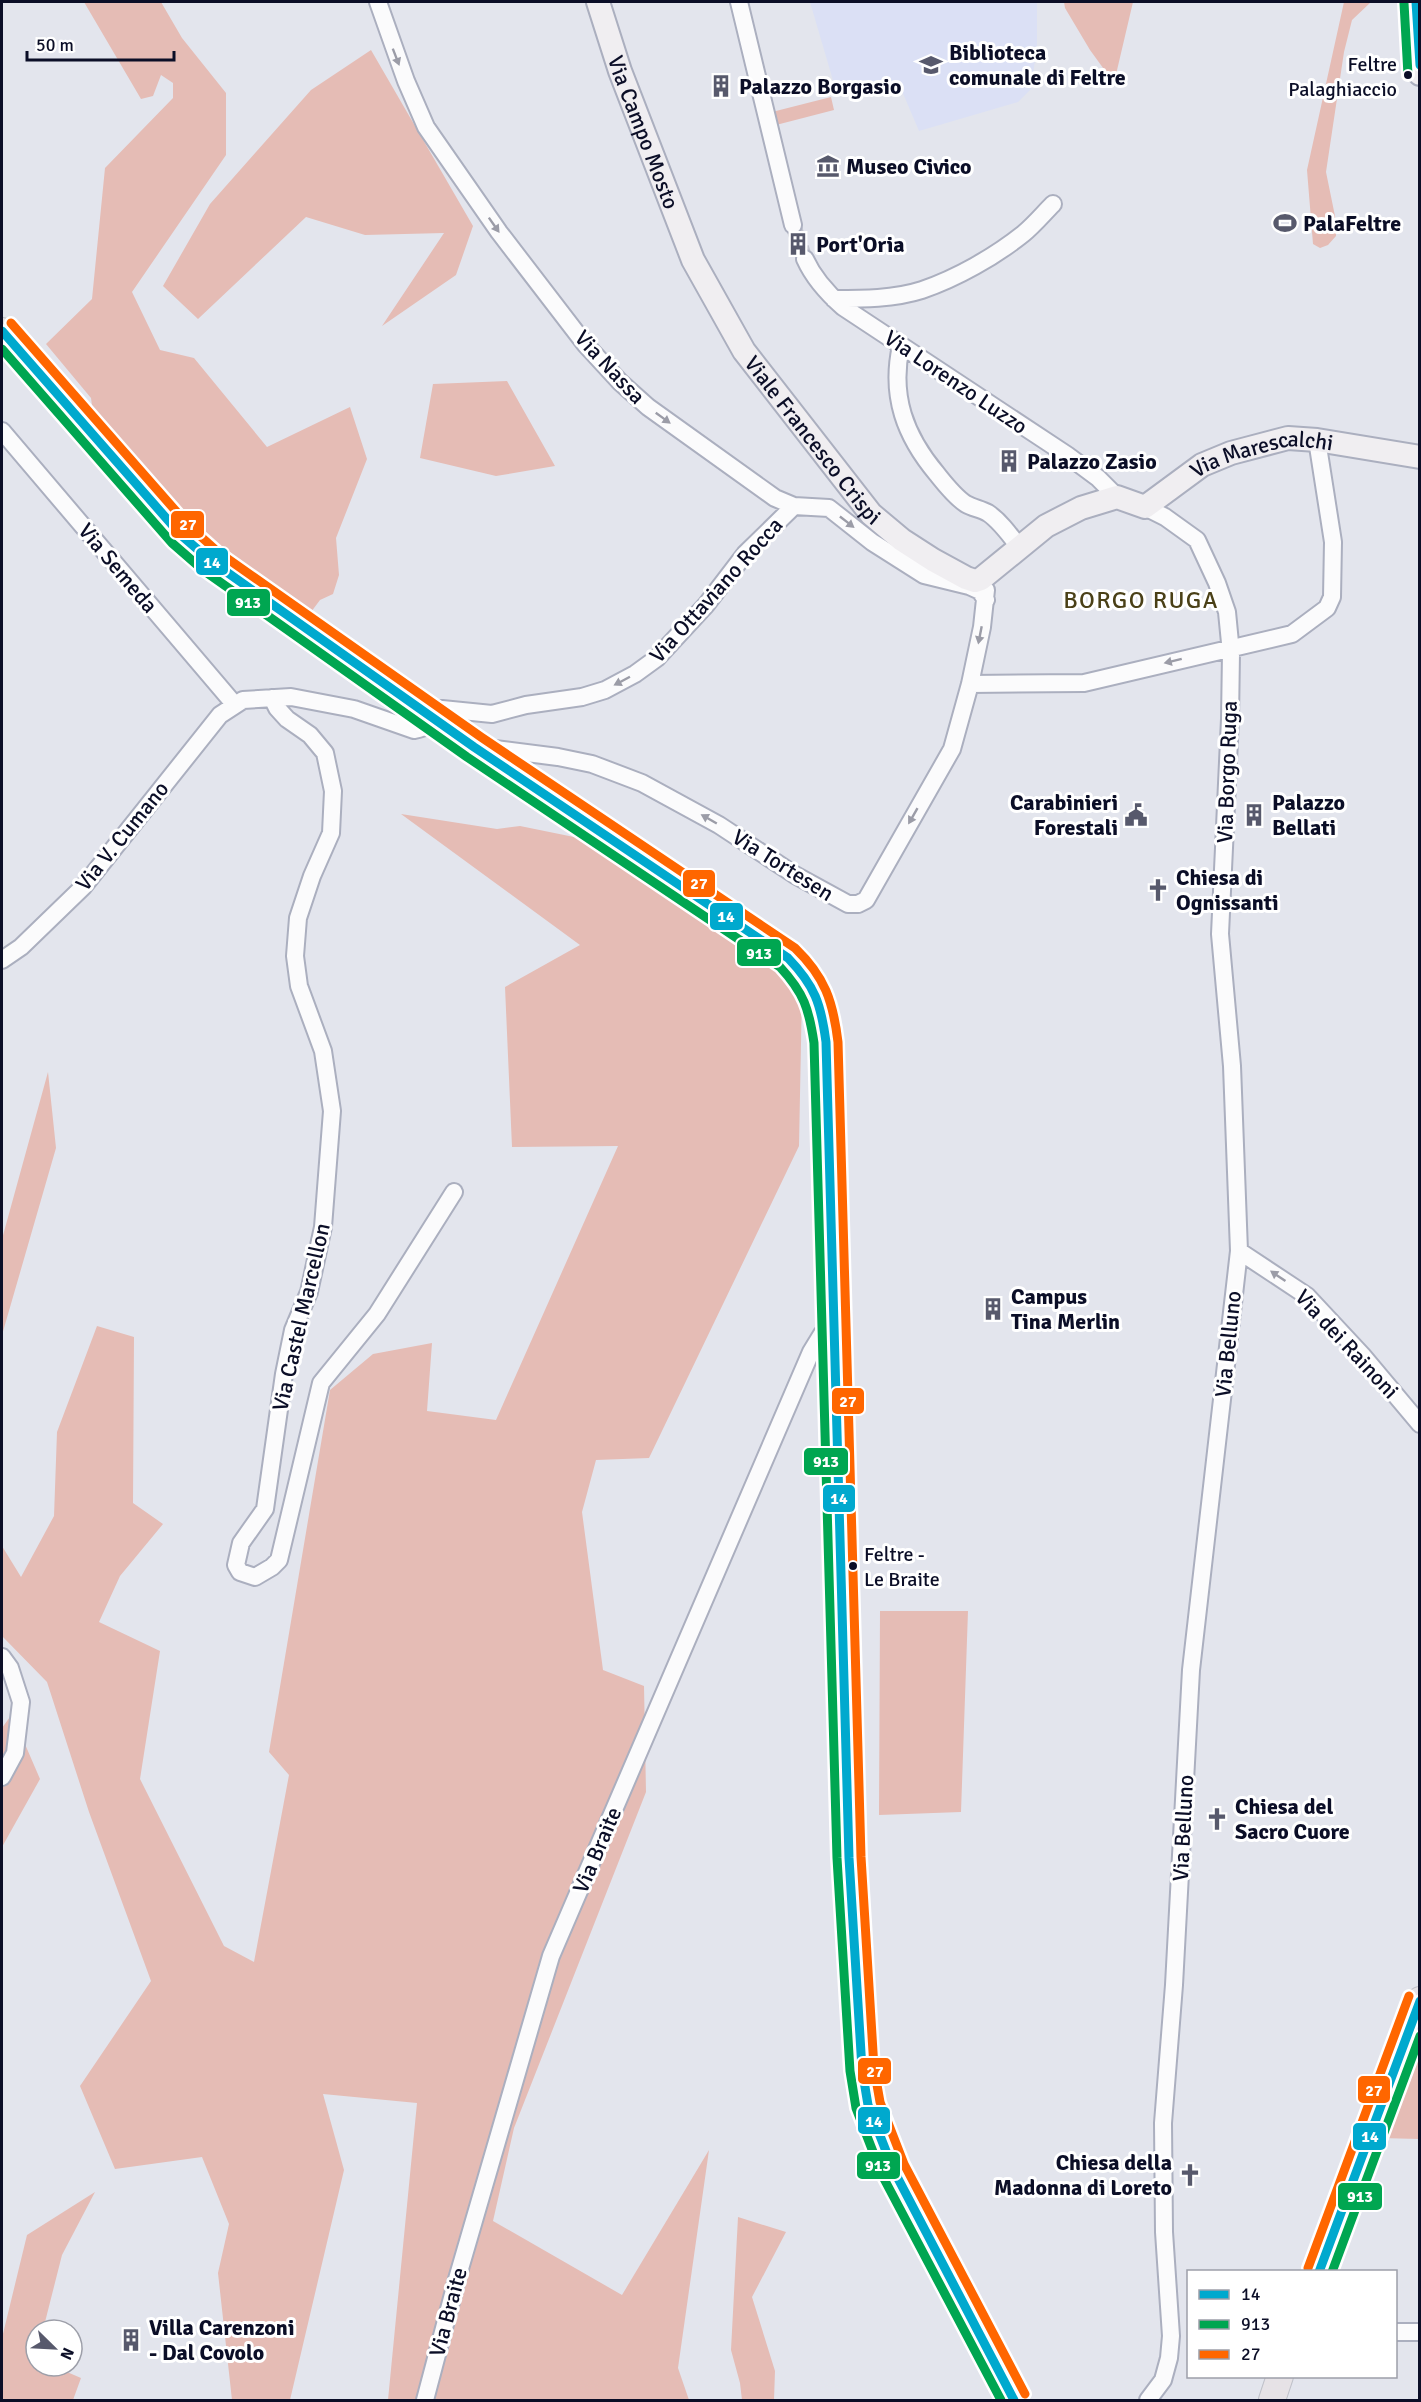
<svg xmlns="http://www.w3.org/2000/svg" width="1421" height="2402" viewBox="0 0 1421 2402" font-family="Signika,sans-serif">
  <rect width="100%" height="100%" fill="#e3e5ed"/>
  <path fill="#dbe0f5" d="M810,2H1037V46L1031,89L1018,102L919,131L899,84L837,94Z"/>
  <path fill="#e5bcb5" d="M84,2H161L182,38L226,93V155L132,292L160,350L194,358L267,447L350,407L367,459L336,538L339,575L333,594L320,600L311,612C271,587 231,560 196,527C158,493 125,454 91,417L93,413L91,398L46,344L92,299L105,168L173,98V83L161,75L153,96L141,99Z
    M1064,2H1133L1114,83L1090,50L1065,8Z
    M1344,2H1371L1352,20L1344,52L1326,172L1336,221V236L1328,245L1320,248L1313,244L1307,170Z
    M371,50L473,226L456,275L382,326L444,233L365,235L306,217L198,319L163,286L210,204L311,90Z
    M831,97L834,110L776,125L772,112Z
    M507,381L555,466L496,476L420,458L433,384Z
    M401,814L497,829L520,826L574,837L579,835L756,959L789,970L802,992L799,1146L649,1458L596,1460L582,1512L603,1670L644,1686L646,1792L514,2128L493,2221L622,2295L709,2150L678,2368L689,2400H388L417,2103L323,2094L344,2170L290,2400H232L218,2273L229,2224L202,2157L115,2169L80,2086L151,1981L89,1812L47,1682L2,1636V1546L21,1577L54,1516L57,1432L97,1326L134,1337L133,1503L163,1524L120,1576L99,1622L160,1651L140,1779L224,1946L254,1962L289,1775L269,1752L330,1390L373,1354L432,1343L427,1411L496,1420L618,1146L512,1147L505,987L580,945Z
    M48,1072L56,1148L2,1335V1239Z
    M880,1611H968L961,1812L879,1815Z
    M12,1714L40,1779L2,1847V1728Z
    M1419,2033V2139L1380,2138Z
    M95,2192L62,2255L43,2330H36V2366H53L81,2378L73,2400H2V2338L27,2235Z
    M738,2217L786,2232L752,2297L775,2371L774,2400H742L740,2383L731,2350Z"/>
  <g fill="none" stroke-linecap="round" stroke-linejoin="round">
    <path stroke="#c3c5cf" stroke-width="16" stroke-dasharray="16 8" stroke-linecap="butt" d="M793,225L805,259"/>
    <g stroke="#abafbf" stroke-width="20">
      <path id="street" d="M378,2L406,81L426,127L499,232L585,344L620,382L648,407L775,498L794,506L829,508L872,542L924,575L969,586L980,591L986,600
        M739,2L793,225
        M805,259C814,279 827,293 843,307L1067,455L1098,478L1117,497
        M834,299C862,299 894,299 922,290C957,278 994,257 1023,234C1034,225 1043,214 1053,204
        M901,346C890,396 905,436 937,474C945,484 955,497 966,504C973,508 981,509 988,513C1000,521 1010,535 1019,547
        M2,431L235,705
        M1145,507L1165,517L1197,540L1217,583L1227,612L1231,653L1230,719L1220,934L1232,1066L1239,1251L1191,1670L1174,1985L1163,2123L1164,2232L1171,2336L1169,2358L1163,2380L1148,2400
        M970,684L1084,683L1292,634L1327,608L1332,597L1333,542L1317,440
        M272,698L277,708L287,719L310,735L325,753L333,791L331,833L312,876L298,918L295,956L299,986L323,1051L332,1111L323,1227L309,1292L293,1330L284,1374L265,1509L241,1543L236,1565L240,1572L255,1577L272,1567L279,1560L321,1383L377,1314L454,1192
        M479,747L558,757L592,764L642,783L719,825L795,875L848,904H858L866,900L952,749L970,684L982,627L986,590
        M2,960L21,947L83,887L220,715L243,700L291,697L354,709L414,730C428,728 435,720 442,709L492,714L526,705L582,697L605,690L635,674L657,658L706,605L745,554L794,506
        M1239,1251L1307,1296L1362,1355L1420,1424
        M2,1657L10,1668L21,1702L15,1753L2,1777
        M1396,2332H1420
        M425,2400L457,2279L551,1956L811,1352L822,1334L833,1326"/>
    </g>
    <g stroke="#abafbf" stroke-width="26">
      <g id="secondary">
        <path id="s1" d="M598,2L620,71L693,260L744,351L871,514L902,540L933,560L966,578L975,581L981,579L1046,526L1081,508L1117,497L1145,507L1202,465L1231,453L1288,438L1317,440L1420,457"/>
        <path d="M1416,2L1420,74"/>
      </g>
    </g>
    <g stroke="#bfc1c9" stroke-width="28">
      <path id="primary" d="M2,331L181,535L211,561L474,747L788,958C819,990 820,998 826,1042L849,1858L862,2069L868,2105L893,2169L1014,2400
        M1319,2272L1420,2000
        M1272,2400L1280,2376"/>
    </g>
    <use href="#street" stroke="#fbfbfc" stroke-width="16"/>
    <use href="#secondary" stroke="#f0eef1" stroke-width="22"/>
    <use href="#primary" stroke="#e6e2e6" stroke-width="26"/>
    <g stroke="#fff" stroke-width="14">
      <path id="bus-1" d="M1416,2L1420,65
        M2,331L181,535L211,561L474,747L788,958C815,986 821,1004 826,1042L849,1858L862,2069L868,2105L893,2169L1014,2400
        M1319,2272L1420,2001"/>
    </g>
    <g stroke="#fff" stroke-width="14">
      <path id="bus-2" d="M1404,3L1408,75
        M2,349L172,543L203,570L467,757L780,967C804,993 809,1009 814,1043L837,1858L850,2071L856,2108L882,2175L1001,2400
        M1332,2272L1420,2036"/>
    </g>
    <g stroke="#fff" stroke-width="14">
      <path id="bus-3" d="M11,323L189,526L218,552L481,737L795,948C825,977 833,1001 838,1042L861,1857L874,2068L880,2102L904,2164L1025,2394
        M1308,2268L1409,1996"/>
    </g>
    <use href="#bus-1" stroke="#00a9ce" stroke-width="9"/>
    <use href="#bus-2" stroke="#00a651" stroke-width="9"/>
    <use href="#bus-3" stroke="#f60" stroke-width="9"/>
  </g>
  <defs><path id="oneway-solid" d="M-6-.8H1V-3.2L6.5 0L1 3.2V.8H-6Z" transform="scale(1.5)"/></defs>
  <g fill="#9b9ca7">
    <use href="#oneway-solid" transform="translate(396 57) rotate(69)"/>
    <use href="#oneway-solid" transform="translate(494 225) rotate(55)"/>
    <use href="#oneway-solid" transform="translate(663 418) rotate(36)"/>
    <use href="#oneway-solid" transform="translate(847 522) rotate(38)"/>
    <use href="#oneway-solid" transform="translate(980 635) rotate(101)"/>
    <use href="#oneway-solid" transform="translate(1173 661) rotate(166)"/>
    <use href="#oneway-solid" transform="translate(622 681) rotate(152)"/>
    <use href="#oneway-solid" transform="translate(913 816) rotate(120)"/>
    <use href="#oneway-solid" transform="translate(709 819) rotate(-150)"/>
    <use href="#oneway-solid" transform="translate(1278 1276) rotate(-146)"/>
  </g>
  <defs>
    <g id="school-bare" transform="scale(1.8)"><path d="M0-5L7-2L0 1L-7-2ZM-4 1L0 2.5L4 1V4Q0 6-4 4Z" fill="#57596c" stroke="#fff" stroke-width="2.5" paint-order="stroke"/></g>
    <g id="building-bare" transform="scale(1.8)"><path d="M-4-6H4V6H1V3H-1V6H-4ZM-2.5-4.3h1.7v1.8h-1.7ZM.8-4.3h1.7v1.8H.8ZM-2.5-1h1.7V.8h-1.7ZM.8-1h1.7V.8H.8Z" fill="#57596c" stroke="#fff" stroke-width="2.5" paint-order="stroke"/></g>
    <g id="museum-bare" transform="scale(1.8)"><path d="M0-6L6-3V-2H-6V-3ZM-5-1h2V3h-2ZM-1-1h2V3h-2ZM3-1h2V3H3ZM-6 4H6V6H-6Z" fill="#57596c" stroke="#fff" stroke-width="2.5" paint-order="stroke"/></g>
    <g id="stadium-bare" transform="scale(1.8)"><path d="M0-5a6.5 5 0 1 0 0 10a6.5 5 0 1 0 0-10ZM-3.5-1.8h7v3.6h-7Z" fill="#57596c" stroke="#fff" stroke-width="2.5" paint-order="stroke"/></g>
    <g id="civic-bare" transform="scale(1.8)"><path d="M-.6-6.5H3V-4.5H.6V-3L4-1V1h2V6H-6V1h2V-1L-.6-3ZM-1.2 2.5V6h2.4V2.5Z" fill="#57596c" stroke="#fff" stroke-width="2.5" paint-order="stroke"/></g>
    <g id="church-bare" transform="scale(1.8)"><path d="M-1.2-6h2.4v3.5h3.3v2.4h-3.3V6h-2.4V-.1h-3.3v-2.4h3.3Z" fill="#57596c" stroke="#fff" stroke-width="2.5" paint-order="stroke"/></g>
  </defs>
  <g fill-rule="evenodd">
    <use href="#school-bare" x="931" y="65"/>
    <use href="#building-bare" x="721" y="86"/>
    <use href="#museum-bare" x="828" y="166"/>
    <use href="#stadium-bare" x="1285" y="223"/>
    <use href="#building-bare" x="798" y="244"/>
    <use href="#building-bare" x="1009" y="461"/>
    <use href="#civic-bare" x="1136" y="815"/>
    <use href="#building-bare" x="1254" y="815"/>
    <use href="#church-bare" x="1158" y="890"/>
    <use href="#building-bare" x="993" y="1309"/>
    <use href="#church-bare" x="1217" y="1819"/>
    <use href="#church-bare" x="1190" y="2175"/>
    <use href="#building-bare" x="131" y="2340"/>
  </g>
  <g fill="#0b0e27" stroke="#fff" stroke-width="2">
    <circle cx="1408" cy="75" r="5"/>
    <circle cx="853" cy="1566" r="5"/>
  </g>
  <g text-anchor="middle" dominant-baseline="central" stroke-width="6" stroke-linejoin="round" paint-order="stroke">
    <g font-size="20" fill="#0b0e27" stroke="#fff" text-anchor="end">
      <text x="1397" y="64">Feltre<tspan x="1397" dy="25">Palaghiaccio</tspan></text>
      <text x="864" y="1554" text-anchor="start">Feltre -<tspan x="864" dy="25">Le Braite</tspan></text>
    </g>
    <g font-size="22" font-weight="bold" fill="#0b0e27" stroke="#fff" text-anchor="start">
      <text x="949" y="52">Biblioteca<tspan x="949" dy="25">comunale di Feltre</tspan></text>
      <text x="739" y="86">Palazzo Borgasio</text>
      <text x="846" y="166">Museo Civico</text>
      <text x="1303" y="223">PalaFeltre</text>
      <text x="816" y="244">Port'Oria</text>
      <text x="1027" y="461">Palazzo Zasio</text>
      <text x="1118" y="802" text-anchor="end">Carabinieri<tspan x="1118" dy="25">Forestali</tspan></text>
      <text x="1272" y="802">Palazzo<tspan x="1272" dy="25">Bellati</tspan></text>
      <text x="1176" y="877">Chiesa di<tspan x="1176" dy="25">Ognissanti</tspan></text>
      <text x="1011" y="1296">Campus<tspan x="1011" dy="25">Tina Merlin</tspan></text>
      <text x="1235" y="1806">Chiesa del<tspan x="1235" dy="25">Sacro Cuore</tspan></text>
      <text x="1172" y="2162" text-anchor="end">Chiesa della<tspan x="1172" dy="25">Madonna di Loreto</tspan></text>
      <text x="149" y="2327">Villa Carenzoni<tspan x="149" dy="25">- Dal Covolo</tspan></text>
    </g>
    <g font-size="22" fill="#0b0e27" stroke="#fff">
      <text stroke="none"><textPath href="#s1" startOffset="138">Via Campo Mosto</textPath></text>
      <text transform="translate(610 367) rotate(47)">Via Nassa</text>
      <text transform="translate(956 382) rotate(34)">Via Lorenzo Luzzo</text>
      <text stroke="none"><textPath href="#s1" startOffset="492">Viale Francesco Crispi</textPath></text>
      <text stroke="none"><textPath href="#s1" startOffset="1040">Via Marescalchi</textPath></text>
      <text transform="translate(118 568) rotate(50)">Via Semeda</text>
      <text transform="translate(716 590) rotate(-48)">Via Ottaviano Rocca</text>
      <text transform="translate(1227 772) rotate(-88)">Via Borgo Ruga</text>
      <text transform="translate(122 836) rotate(-51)">Via V. Cumano</text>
      <text transform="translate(783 865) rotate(32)">Via Tortesen</text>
      <text transform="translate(301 1317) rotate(-77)">Via Castel Marcellon</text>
      <text transform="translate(1228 1344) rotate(-84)">Via Belluno</text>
      <text transform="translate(1347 1344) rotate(47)">Via dei Rainoni</text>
      <text transform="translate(1183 1828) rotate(-87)">Via Belluno</text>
      <text transform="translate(597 1850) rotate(-67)">Via Braite</text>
      <text transform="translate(448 2312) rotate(-75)">Via Braite</text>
    </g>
    <g font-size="24" letter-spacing="1.5" fill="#4a4017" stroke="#fff">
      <text x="1141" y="600">BORGO RUGA</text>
    </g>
  </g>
  <g stroke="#fff" stroke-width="2">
    <rect x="170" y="510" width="35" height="29" rx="6" fill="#f60"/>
    <rect x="195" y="547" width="34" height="29" rx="6" fill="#00a9ce"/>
    <rect x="226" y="588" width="45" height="29" rx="6" fill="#00a651"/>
    <rect x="682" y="869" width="34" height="29" rx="6" fill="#f60"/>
    <rect x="709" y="902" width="35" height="29" rx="6" fill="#00a9ce"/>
    <rect x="736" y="938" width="46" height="29" rx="6" fill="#00a651"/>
    <rect x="831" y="1387" width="34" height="28" rx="6" fill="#f60"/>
    <rect x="803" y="1447" width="46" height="29" rx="6" fill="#00a651"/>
    <rect x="822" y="1484" width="34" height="29" rx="6" fill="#00a9ce"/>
    <rect x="857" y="2057" width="35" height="28" rx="6" fill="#f60"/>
    <rect x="1357" y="2075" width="34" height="29" rx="6" fill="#f60"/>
    <rect x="857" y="2106" width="34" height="29" rx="6" fill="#00a9ce"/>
    <rect x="1352" y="2122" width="35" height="29" rx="6" fill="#00a9ce"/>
    <rect x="856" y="2151" width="45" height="29" rx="6" fill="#00a651"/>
    <rect x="1337" y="2182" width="46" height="29" rx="6" fill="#00a651"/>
  </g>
  <g font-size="16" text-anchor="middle" font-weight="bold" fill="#fff">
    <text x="188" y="530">27</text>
    <text x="212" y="568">14</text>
    <text x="248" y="608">913</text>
    <text x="699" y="889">27</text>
    <text x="726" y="922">14</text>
    <text x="759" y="959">913</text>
    <text x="848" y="1407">27</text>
    <text x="826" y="1467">913</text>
    <text x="839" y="1504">14</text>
    <text x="875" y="2077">27</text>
    <text x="1374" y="2096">27</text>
    <text x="874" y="2127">14</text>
    <text x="1370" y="2142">14</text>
    <text x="878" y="2171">913</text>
    <text x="1360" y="2202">913</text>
  </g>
  <rect width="1421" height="2402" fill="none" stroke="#0b0e27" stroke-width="6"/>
  <rect x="1187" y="2270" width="210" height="108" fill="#ffffff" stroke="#9d9fa9" stroke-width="1.5"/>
  <rect x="1199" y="2290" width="30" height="9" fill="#00a9ce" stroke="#9d9fa9" stroke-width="1.5"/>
  <text x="1241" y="2300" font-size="18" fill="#0b0e27">14</text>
  <rect x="1199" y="2320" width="30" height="9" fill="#00a651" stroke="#9d9fa9" stroke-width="1.5"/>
  <text x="1241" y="2330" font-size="18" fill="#0b0e27">913</text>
  <rect x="1199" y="2350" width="30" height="9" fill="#ff6600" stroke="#9d9fa9" stroke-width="1.5"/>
  <text x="1241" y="2360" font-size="18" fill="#0b0e27">27</text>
  <g transform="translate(54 2348) rotate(114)"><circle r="28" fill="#ffffff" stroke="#9d9fa9" stroke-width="1.5"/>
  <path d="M0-4.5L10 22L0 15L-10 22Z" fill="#57596c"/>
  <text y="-9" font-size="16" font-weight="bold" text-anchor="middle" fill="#0b0e27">N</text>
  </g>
  <path d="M27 51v9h147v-9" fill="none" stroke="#0b0e27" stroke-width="3"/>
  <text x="36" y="51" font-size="18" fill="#0b0e27" stroke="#ffffff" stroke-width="4.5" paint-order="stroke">50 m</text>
</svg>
